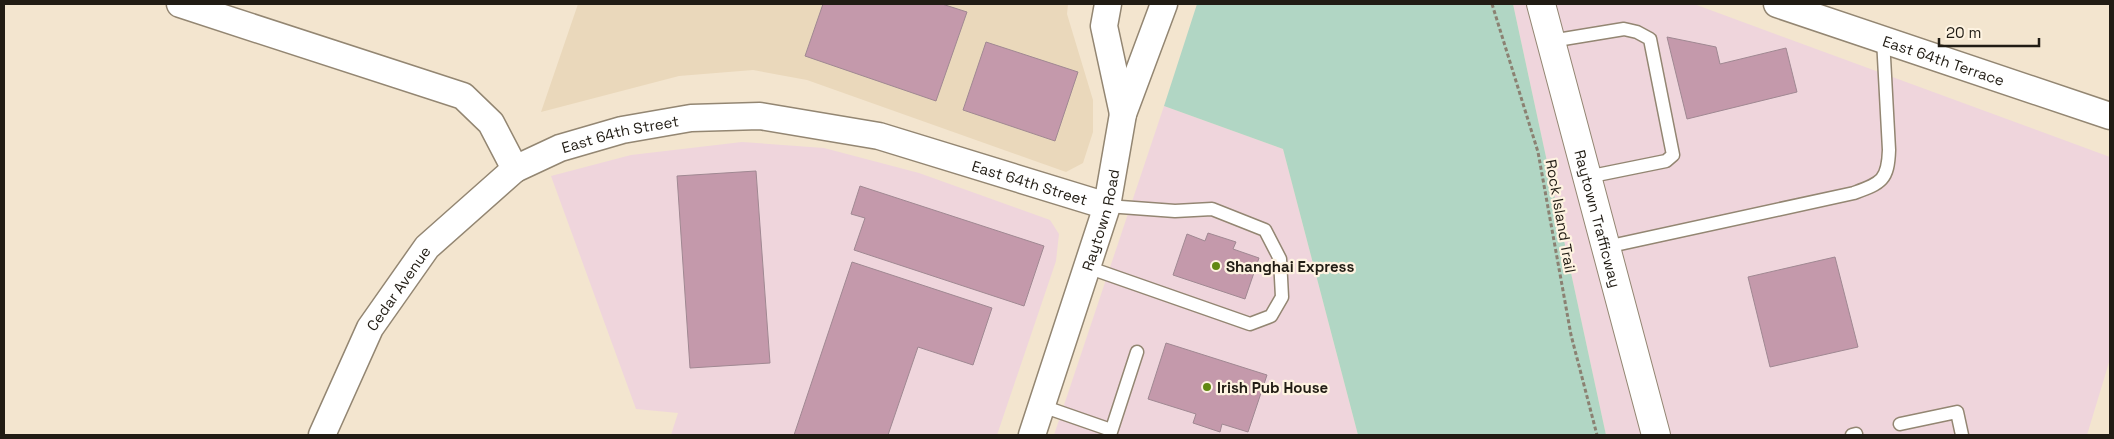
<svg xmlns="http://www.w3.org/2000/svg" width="2114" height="439" viewBox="0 0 2114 439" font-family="'Space Grotesk',sans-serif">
  <rect width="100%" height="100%" fill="#f3e5cf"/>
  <path fill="#efd5dc" d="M1513,4H1694L2110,157V359L2087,435H1606Z
    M1164,106L1283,149L1358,435H1054Z
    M742,142L824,148L919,173L1050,220L1059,234L1056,261L997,435H671L678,413L636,409L551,176L631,155Z"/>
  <path fill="#ead8bb" d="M578,4H1068L1067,14L1093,100V132L1083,163L1066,172L807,80L753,70L679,76L541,112Z"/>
  <path fill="#b1d6c4" d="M1197,4H1513L1606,435H1358L1283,149L1164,106Z"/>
  <path fill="#c499ab" stroke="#a08892" d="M823,4H942L967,12L936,101L805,56Z
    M1667,37L1716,47L1720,64L1786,48L1797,92L1687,119Z
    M986,42L1078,72L1055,141L963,110Z
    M756,171L770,363L690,368L677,176Z
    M860,186L1044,246L1024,306L854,250L865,218L851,214Z
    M1208,233L1236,242L1233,249L1259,258L1245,299L1173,275L1187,234L1205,241Z
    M1835,257L1858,347L1770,367L1748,277Z
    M852,262L992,308L973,365L918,347L888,435H794Z
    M1166,343L1267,375L1248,432L1222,424L1220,432L1193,423L1196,414L1148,399Z"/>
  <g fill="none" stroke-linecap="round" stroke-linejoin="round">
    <g stroke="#938672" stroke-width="15">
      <path id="service" d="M1551,41L1624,29L1637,32L1650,39L1673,155L1666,161L1587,177
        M1606,247L1854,193C1881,183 1888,181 1889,150L1883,39
        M1087,267L1250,324L1271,316L1282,297L1280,259L1265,230L1212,209L1175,211L1107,206
        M1042,406L1111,430
        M1900,424L1957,412L1962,435
        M1110,435L1137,352
        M1852,435L1856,434"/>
    </g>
    <g stroke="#938672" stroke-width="29">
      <g id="minor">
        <path id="s1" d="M180,4L463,96L491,123L515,169L560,148L622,130L691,118L760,116L879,136L1107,206"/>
        <path d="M1108,4L1104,26L1123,114"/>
        <path id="s2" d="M1777,4L2110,116"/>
        <path id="s3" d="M322,435L370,328L427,247L515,169"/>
        <path id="s4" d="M1032,435L1107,206L1123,114L1164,4"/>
      </g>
    </g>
    <g stroke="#938672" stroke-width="30">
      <g id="secondary">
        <path id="s5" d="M1541,4L1656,435"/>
      </g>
    </g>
    <path stroke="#8b8172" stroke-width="3" stroke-dasharray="4 2.5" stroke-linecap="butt" d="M1492,4L1538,152L1571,335L1597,435"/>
    <use href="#service" stroke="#fff" stroke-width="12"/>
    <use href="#minor" stroke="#fff" stroke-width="26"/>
    <use href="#secondary" stroke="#fff" stroke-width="28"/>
  </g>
  <g fill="#608812" stroke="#fef3e1" stroke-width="2">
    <circle cx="1216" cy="266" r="5"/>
    <circle cx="1207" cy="387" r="5"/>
  </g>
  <g text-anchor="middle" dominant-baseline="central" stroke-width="4.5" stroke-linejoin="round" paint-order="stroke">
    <g font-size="15" fill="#211c14" stroke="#fef3e1">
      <text stroke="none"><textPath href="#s2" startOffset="176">East 64th Terrace</textPath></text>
      <text stroke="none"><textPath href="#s1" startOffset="500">East 64th Street</textPath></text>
      <text stroke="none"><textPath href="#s1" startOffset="920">East 64th Street</textPath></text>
      <text transform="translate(1561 216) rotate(80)">Rock Island Trail</text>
      <text stroke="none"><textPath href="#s4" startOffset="226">Raytown Road</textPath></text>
      <text stroke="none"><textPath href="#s5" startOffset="222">Raytown Trafficway</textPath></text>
      <text stroke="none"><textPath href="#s3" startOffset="166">Cedar Avenue</textPath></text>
    </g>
    <g font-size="15" font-weight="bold" fill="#211c14" stroke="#fef3e1" text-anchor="start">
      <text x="1226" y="266">Shanghai Express</text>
      <text x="1217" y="387">Irish Pub House</text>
    </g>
  </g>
  <rect width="2114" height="439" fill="none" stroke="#211c14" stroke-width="10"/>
  <path d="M1939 38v8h100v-8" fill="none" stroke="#211c14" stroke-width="2.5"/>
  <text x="1946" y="38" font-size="15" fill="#211c14" stroke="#fef3e1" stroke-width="4" paint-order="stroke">20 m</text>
</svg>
